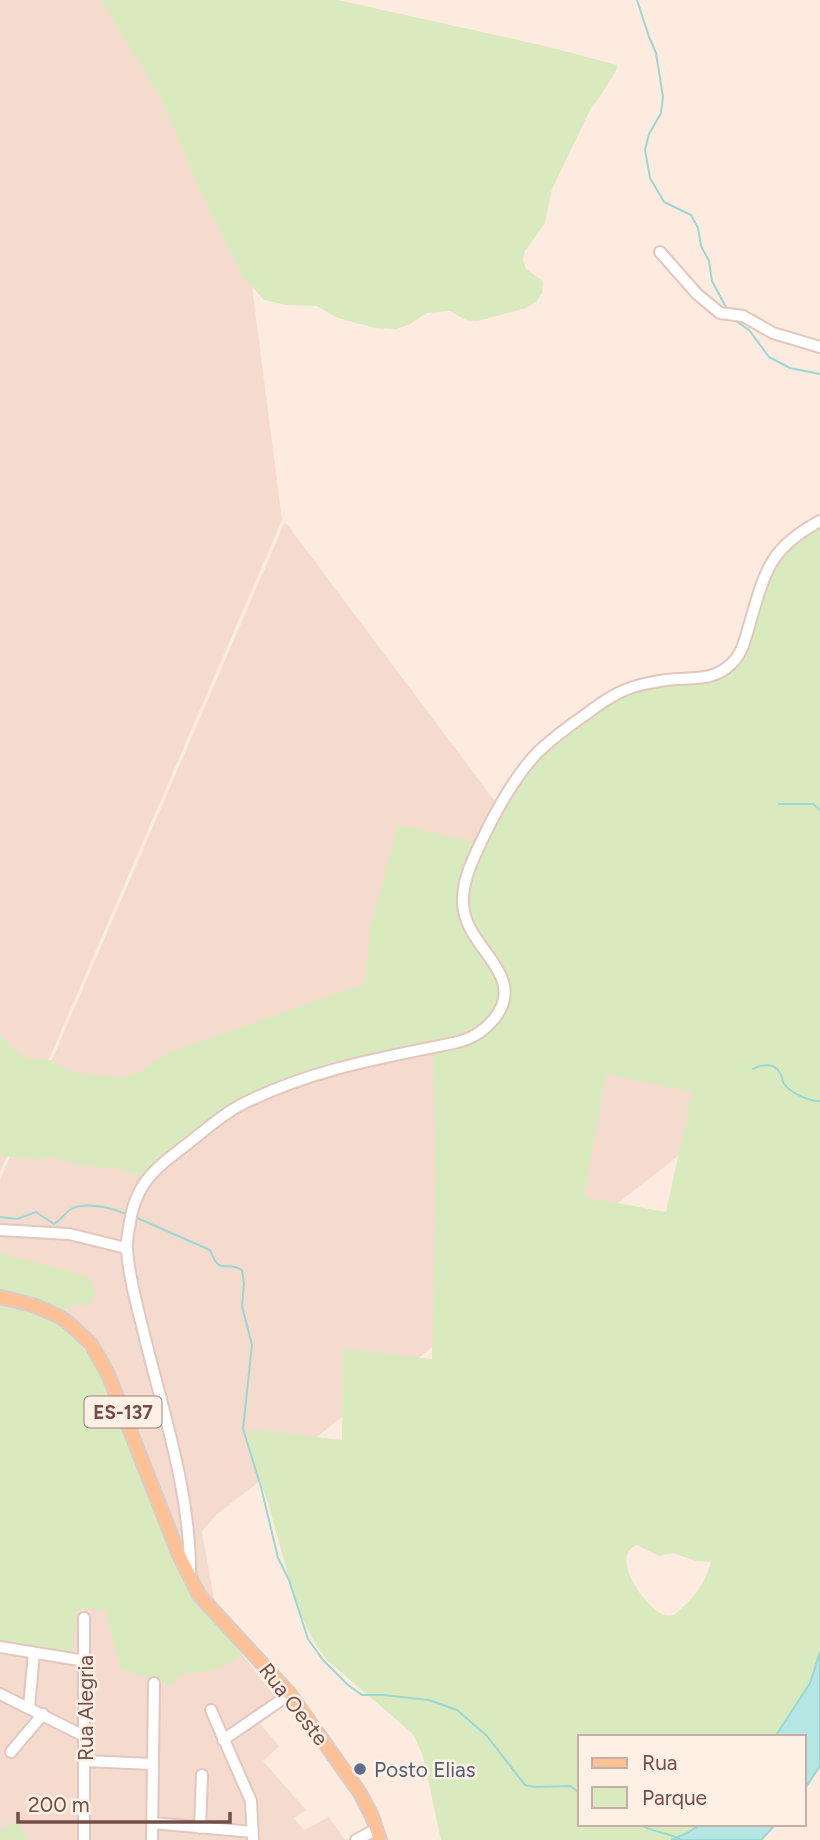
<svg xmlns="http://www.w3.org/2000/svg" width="820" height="1840" viewBox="0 0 820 1840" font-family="Figtree,sans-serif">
  <rect width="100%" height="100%" fill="#fdebdf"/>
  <path fill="#f4dbce" d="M0,0H215L282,520L0,1172Z
    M285,522L731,1115L216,1515L202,1531L220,1634L116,1593L82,1594V1656L0,1644V1306L56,1323L95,1363L145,1504L156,1517L100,1361L59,1319L0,1300V1180Z
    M84,1596L227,1635L279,1702L257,1720L279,1746L263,1761L306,1810L294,1818L304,1830L329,1817L345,1840H0V1647L84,1661Z"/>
  <path fill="#d9eabe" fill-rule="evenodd" d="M101,0H338L549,47L617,65L616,71L595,104H593L552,189L545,223L525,251L523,260L526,269L543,281L542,293L536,302L526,308L478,321L466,320L450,311L427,313L410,324L397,329L376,328L364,325L338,318L317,306L286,305L264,300L242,276L201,192L162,100Z
    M820,527V1652C814,1684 793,1710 775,1737H580V1824H701L687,1833L671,1840H441L423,1756L413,1734L327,1660L315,1644L297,1607L268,1503L249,1447L248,1429L342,1440L343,1349L432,1359L436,1172L433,1054L467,1044L508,997C497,977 464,920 465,900C465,892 470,882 472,874C492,806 558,724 624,695C659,680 706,693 735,666L771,570L792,542ZM606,1074L692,1092L666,1212L584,1197ZM637,1545L659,1556L673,1553L696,1561L711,1562C703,1588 695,1597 674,1615C671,1615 666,1616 662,1614C646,1608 608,1556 637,1545Z
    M398,825L476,842L462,873L457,902L464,925L473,944L500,983L502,994L496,1007L475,1034L296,1077L199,1130L164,1153L141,1177L118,1169L78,1165L55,1157L39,1159L0,1156V1034L14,1050L26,1058L50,1060L72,1072L120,1078L141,1071L167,1053L365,984L370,929Z
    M0,1253L80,1274L91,1280L96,1294L88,1306L74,1304L62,1314L0,1293Z
    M0,1303C61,1321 76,1328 106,1385L179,1567L245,1651C229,1667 206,1675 184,1672L170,1686L119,1668C117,1648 108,1630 106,1610L78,1609L72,1652L0,1642Z
    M16,1820L29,1840H0V1831Z"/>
  <path fill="#b4e6e3" stroke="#9ad8d4" stroke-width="2" d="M820,1652V1766L804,1790V1737H775L810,1683Z
    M701,1824H776L761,1840H671L687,1833Z"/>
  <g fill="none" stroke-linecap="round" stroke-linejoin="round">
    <path stroke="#9ad8d4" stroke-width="2" d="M637,0L649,37L656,53L663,97L661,113L649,134L645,150L650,178L664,202L691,215L698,228L701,246L709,261L712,281L728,311
      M736,321L749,330L769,357L790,368L820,374
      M779,804H813L820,810
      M753,1069C763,1064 776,1062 781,1075C784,1081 781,1080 785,1085C791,1093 811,1102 820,1101
      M0,1217L17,1219L36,1212L54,1224C61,1220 65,1213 71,1209C86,1201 112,1208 126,1214
      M135,1217L210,1250C221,1278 224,1259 242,1270L244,1283L242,1306L252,1345L243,1429L261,1487L278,1558L289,1580L308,1639L323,1660L348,1685L362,1695H383L429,1700L457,1710L487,1736L525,1785L535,1787L570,1786L580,1793
      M639,1824C653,1833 668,1832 681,1840"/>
    <g stroke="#e3c7be" stroke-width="14">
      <path id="minor" d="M660,252L697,294L720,313L743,316L773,333L820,347
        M0,1230L69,1234L126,1248
        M190,1576C191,1495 164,1415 145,1338C138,1309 129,1279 127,1250C126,1243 128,1235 129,1228C134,1185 153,1170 186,1145C202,1133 219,1117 237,1107C305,1071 379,1058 454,1043C471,1039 482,1033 494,1019C528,977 471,951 464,911C460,892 467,872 475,855C490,822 513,777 539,751C553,738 569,726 585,715C602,702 619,690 640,685C649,683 658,681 666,680C690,677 713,682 731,664C742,654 745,640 749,626C765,572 768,549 820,521
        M0,1647L85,1661
        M0,1694L84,1736
        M29,1707L34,1653
        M211,1710L251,1801L253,1840
        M223,1740L290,1694
        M11,1752L43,1714
        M85,1761L152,1764
        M152,1823L253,1832
        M200,1828L202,1775
        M84,1840V1618
        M152,1840L154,1683
        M356,1840L377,1829"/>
    </g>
    <g stroke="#d8cdcb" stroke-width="16">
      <path id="major" d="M0,1297L33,1305L60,1317L71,1325L91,1344L108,1374L179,1555L199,1595L290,1694L360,1793L372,1816L380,1840"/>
    </g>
    <use href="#minor" stroke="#fff" stroke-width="10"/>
    <use href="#major" stroke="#fdc195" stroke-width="12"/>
  </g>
  <circle fill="#5c6f8a" stroke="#fff0e6" stroke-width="2.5" cx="360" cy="1769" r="7"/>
  <g text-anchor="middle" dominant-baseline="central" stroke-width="5" stroke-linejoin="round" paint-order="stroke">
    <rect fill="#fff0e6" stroke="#9d7e77" stroke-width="2" x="84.5" y="1396.5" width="77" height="31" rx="5"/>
    <g font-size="19" font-weight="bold" fill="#734d47">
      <text x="123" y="1412">ES-137</text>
    </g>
    <g font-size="21" fill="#734d47" stroke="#fff0e6">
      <text transform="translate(294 1704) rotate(52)">Rua Oeste</text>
      <text transform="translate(85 1708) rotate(-90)">Rua Alegria</text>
    </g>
    <g font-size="21" fill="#4e5e75" stroke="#fff0e6" text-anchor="start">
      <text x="374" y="1769">Posto Elias</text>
    </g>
  </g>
  <rect x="578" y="1735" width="228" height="91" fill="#fff0e6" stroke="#c7afa6" stroke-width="2"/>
  <rect x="592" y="1758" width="35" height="10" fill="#fdc195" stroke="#c7afa6" stroke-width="2"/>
  <text x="642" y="1770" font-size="21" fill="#734d47">Rua</text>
  <rect x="592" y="1787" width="35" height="21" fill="#d9eabe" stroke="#c7afa6" stroke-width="2"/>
  <text x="642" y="1805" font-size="21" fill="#734d47">Parque</text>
  <path d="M18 1812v10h212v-10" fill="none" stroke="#734d47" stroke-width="3.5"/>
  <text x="28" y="1812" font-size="21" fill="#734d47" stroke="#fff0e6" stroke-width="5" paint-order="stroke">200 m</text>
</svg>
